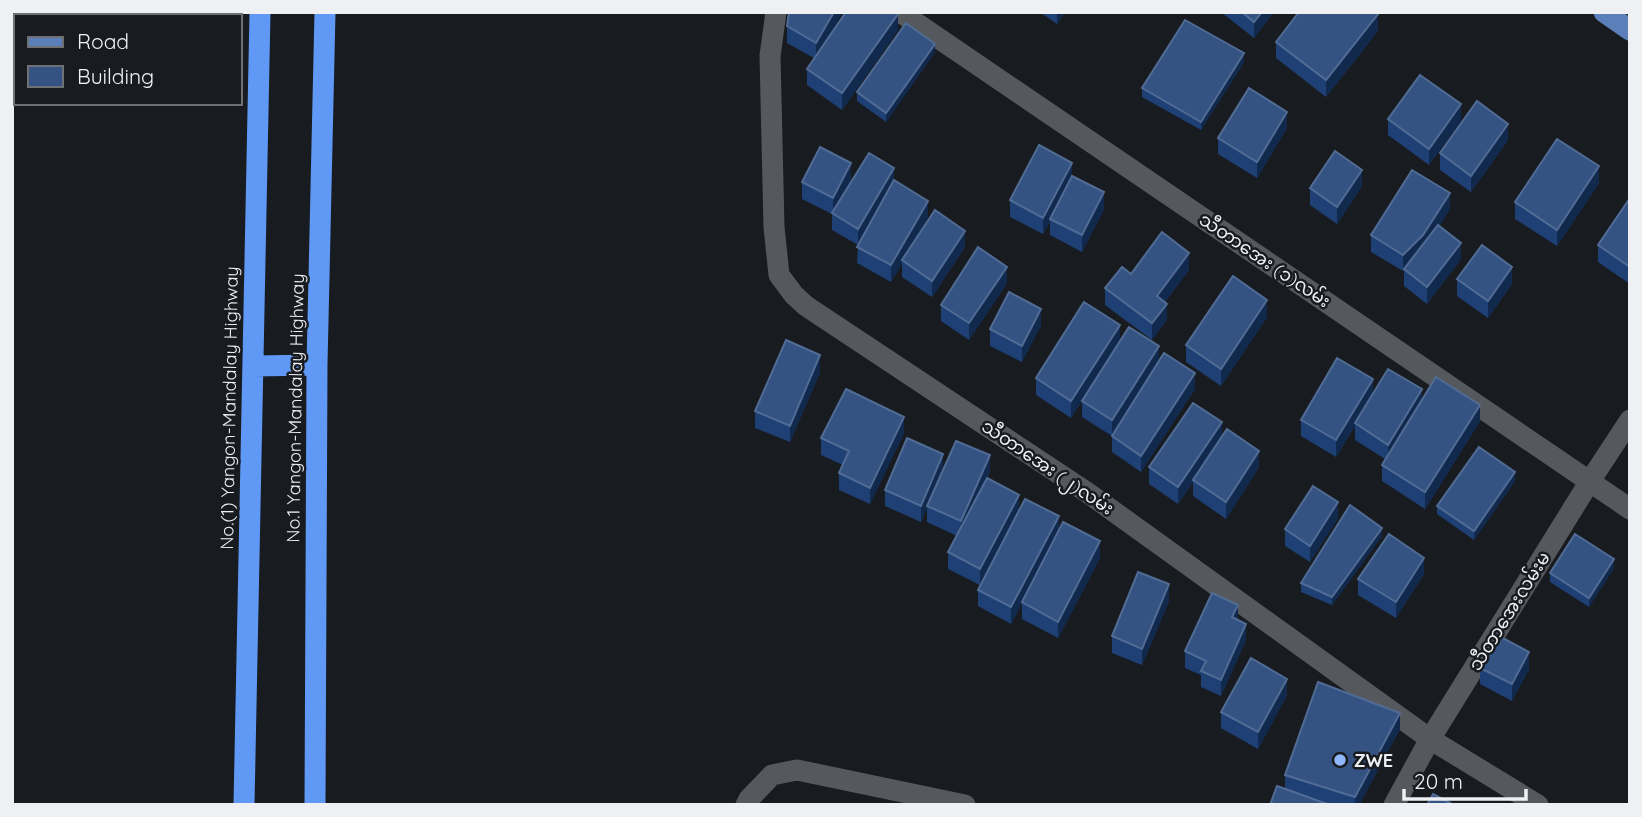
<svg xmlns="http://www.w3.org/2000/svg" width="1642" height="817" viewBox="0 0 1642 817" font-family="Quicksand,'Noto Sans Myanmar',sans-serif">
  <rect width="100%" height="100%" fill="#181b20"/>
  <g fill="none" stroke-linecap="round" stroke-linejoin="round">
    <path stroke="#55595e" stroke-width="21" d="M776,12L770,56L774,227L779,275L794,295L806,306L1088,493L1430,739L1538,805
      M900,12L1630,509
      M746,805L749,799L772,775L797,770L965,805
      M1394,805L1430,739L1590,481L1630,420"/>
    <path stroke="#5b7fb9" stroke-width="21" d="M1604,12L1630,30"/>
    <path stroke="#5f99f5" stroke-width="21" d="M253,366L317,365
      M244,805L260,12
      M315,805L317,365L325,12"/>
  </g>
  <path fill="#1e4075" d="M1040,12H1065L1057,24Z
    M1221,12H1274L1254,38Z
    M787,26L829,37L898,30L842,110L807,85V69L814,58L787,43Z
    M1378,31L1326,97L1276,58V42Z
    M935,52L886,122L857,101V92Z
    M1244,62L1201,130L1142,97V88Z
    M1388,119L1461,121L1429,165L1388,135Z
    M1287,128L1257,178L1218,154V138Z
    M1508,140L1471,192L1440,170V153Z
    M1072,176L1104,209L1082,252L1050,235V221L1043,234L1010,217V200Z
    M851,180L844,193L894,180L928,217L913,244L965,247L932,297L902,277V263L891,282L857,263L858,245L832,230V214L802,199V182Z
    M1599,183L1557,246L1515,219V202Z
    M1362,186L1337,224L1310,205V188Z
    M1630,198V284L1598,262V245Z
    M1450,209L1439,226L1461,259L1427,304L1404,286V270L1403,271L1371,252V235Z
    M1189,270L1165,302L1167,320L1152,340L1105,305V288L1131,274Z
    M1457,279L1512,284L1488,318L1457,296Z
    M1007,283L969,340L941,321V305Z
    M1267,317L1221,386L1186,362V345Z
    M1041,325L1022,362L990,346V329Z
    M1120,340L1159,362L1195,389L1141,472L1112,452V436L1082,417V401L1071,418L1036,395V378Z
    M820,372L790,442L755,428V411Z
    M1373,394L1422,400L1480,421L1425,509L1382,481V465L1385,459L1355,440V426L1336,457L1301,436V420Z
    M904,433L870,504L839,490V473L843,465L821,455V438Z
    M1222,436L1259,467L1226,519L1193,496V482L1178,504L1149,484V467Z
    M943,470L990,472L987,478L1019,511L1059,531L1100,558L1058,638L1022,619V603L1011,624L978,606V590L980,585L948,569V552L957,536L927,522V507L921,522L885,506V490Z
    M1515,481L1474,540L1437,514V506Z
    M1338,518L1310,562L1285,546V529Z
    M1382,536L1332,605L1301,592V583Z
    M1614,568L1589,607L1550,582V573Z
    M1424,574L1396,618L1358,595V579Z
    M1169,601L1142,665L1112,653V636Z
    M1238,620L1246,640L1221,696L1201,687V675L1185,668V651Z
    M1480,668L1529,669L1512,701L1480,684Z
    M1287,695L1258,749L1221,728V712Z
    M1400,729L1359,805H1270L1285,789V775Z"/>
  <path fill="#12294e" d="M834,12H843L816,59V43Z
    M1057,12H1065L1057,24Z
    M1262,12H1274L1254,38V22Z
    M898,14V30L842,110V93Z
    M1378,14V31L1326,97V80Z
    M935,44V52L886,122V113Z
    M1244,53V62L1201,130V122Z
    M1461,104V121L1429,165V149Z
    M1287,112V128L1257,178V162Z
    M1508,124V140L1471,192V176Z
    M851,163V180L833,214V198Z
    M1072,163V180L1050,219V221L1043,234V218Z
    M1599,166V183L1557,246V230Z
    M894,168V185L858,246V229Z
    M1362,170V186L1337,224V207Z
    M1104,192V209L1082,252V235Z
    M1450,193V209L1423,252L1403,271V255Z
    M928,201V217L903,261L902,260V263L891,282V265Z
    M965,231V247L932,297V281Z
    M1461,243V259L1427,304V287Z
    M1189,253V270L1157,312V296Z
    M1007,267V283L969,340V323Z
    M1512,267V284L1488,318V301Z
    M1267,300V317L1221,386V369Z
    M1167,304V320L1152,340V323Z
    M1041,309V325L1022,362V346Z
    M1120,325V341L1071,418V401Z
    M1159,346V362L1112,436V420Z
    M820,355V372L790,442V426Z
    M1195,373V389L1141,472V456Z
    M1373,379V395L1355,423V426L1336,457V440Z
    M1422,389V406L1388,461V445Z
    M1480,405V421L1425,509V492Z
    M904,417V433L870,504V488Z
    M1222,422V439L1193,480V482L1178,504V487Z
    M1259,451V467L1226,519V502Z
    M943,454V471L921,522V506Z
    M990,455V472L961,537V521Z
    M1515,472V481L1474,540V531Z
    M1019,495V511L980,585V569Z
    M1338,502V518L1310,562V546Z
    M1059,516V532L1011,624V607Z
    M1382,528V536L1332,605V597Z
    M1100,541V558L1058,638V622Z
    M1424,558V574L1396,618V602Z
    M1614,559V568L1589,607V598Z
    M1169,584V601L1142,665V649Z
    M1238,605V621L1232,617Z
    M1246,624V640L1221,696V680Z
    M1529,652V669L1512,701V684Z
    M1287,679V695L1258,749V732Z
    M1400,713V729L1359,805H1355V797Z"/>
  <path fill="#345383" stroke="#516c94" stroke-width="2" d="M789,12H834L816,43L787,26Z
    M846,12H896L898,14L842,93L807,69Z
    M1242,12H1262L1254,22Z
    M1299,12H1376L1378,14L1326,80L1276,42Z
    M1185,20L1244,53L1201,122L1142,88Z
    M906,23L935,44L886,113L857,92Z
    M1420,75L1461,104L1429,149L1388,119Z
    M1249,88L1287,112L1257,162L1218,138Z
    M1477,101L1508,124L1471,176L1440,153Z
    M1557,139L1599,166L1557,230L1515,202Z
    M1039,145L1072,163L1043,218L1010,200Z
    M820,147L851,163L833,198L802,182Z
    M1335,151L1362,170L1337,207L1310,188Z
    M869,153L894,168L858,229L832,213Z
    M1412,170L1450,193L1423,235L1403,255L1371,235Z
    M1072,176L1104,192L1082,235L1050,219Z
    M894,180L928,201L891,265L857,247Z
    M1630,198V267L1598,245Z
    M935,210L965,231L932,281L902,260Z
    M1438,225L1461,243L1427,287L1404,269Z
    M1162,232L1189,253L1157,296L1167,304L1152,323L1105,288L1122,267L1131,274Z
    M1482,245L1512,267L1488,301L1457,279Z
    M978,247L1007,267L969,323L941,305Z
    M1233,276L1267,300L1221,369L1186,345Z
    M1009,292L1041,309L1022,346L990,329Z
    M1084,302L1120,325L1071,401L1036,378Z
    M1129,327L1159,346L1112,420L1082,401Z
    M786,340L820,355L790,426L755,411Z
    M1164,353L1195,373L1141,456L1112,436Z
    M1337,358L1373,379L1336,440L1301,420Z
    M1388,369L1422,389L1388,445L1355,423Z
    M1436,377L1480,405L1425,492L1382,465Z
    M846,389L904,417L870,488L839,473L849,451L821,438Z
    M1193,403L1222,422L1178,487L1149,467Z
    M1227,429L1259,451L1226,502L1193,480Z
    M907,438L943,454L921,506L885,490Z
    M956,441L990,455L961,521L927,506Z
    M1479,447L1515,472L1474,531L1437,506Z
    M987,478L1019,495L980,569L948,552Z
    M1313,486L1338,502L1310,546L1285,529Z
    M1025,499L1059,516L1011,607L978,590Z
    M1350,505L1382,528L1332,597L1301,583Z
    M1063,522L1100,541L1058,622L1022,602Z
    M1389,534L1424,558L1396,602L1358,579Z
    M1575,534L1614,559L1589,598L1550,573Z
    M1138,572L1169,584L1142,649L1112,636Z
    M1212,593L1238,605L1232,617L1246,624L1221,680L1201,671L1206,661L1185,651Z
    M1497,635L1529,652L1512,684L1480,668Z
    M1251,658L1287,679L1258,732L1221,712Z
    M1318,682L1400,713L1355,797L1285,775Z
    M1277,786L1330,805H1270Z
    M1433,794L1454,805H1427Z"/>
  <circle fill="#8db9fc" stroke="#181b20" stroke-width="2.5" cx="1340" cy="760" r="7"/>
  <g text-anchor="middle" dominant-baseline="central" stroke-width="5" stroke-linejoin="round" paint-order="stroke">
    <g font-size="18" fill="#eef0f3" stroke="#181b20">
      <text transform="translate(1265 260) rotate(34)">သီတာအေး (၁)လမ်း</text>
      <text transform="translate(229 408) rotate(-89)">No.(1) Yangon-Mandalay Highway</text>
      <text transform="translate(295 408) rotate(-89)">No.1 Yangon-Mandalay Highway</text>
      <text transform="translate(1048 467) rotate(34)">သီတာအေး (၂)လမ်း</text>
      <text transform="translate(1509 611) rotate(-58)">သီတာအေးလမ်းမ</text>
    </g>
    <g font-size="18" font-weight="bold" fill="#eef0f3" stroke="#181b20" text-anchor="start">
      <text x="1354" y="760">ZWE</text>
    </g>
  </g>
  <rect width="1642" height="817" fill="none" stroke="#eef0f3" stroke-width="28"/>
  <rect x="14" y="14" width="228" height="91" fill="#181b20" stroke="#6e7074" stroke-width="2"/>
  <rect x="28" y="37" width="35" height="10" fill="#5b7fb9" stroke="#6e7074" stroke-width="2"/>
  <text x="77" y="49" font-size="21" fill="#eef0f3">Road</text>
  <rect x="28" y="66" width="35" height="21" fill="#345383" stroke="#6e7074" stroke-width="2"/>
  <text x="77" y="84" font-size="21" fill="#eef0f3">Building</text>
  <path d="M1404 789v10h122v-10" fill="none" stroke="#eef0f3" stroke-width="3.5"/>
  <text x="1414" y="789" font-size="21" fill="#eef0f3" stroke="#181b20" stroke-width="5" paint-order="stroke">20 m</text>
</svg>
